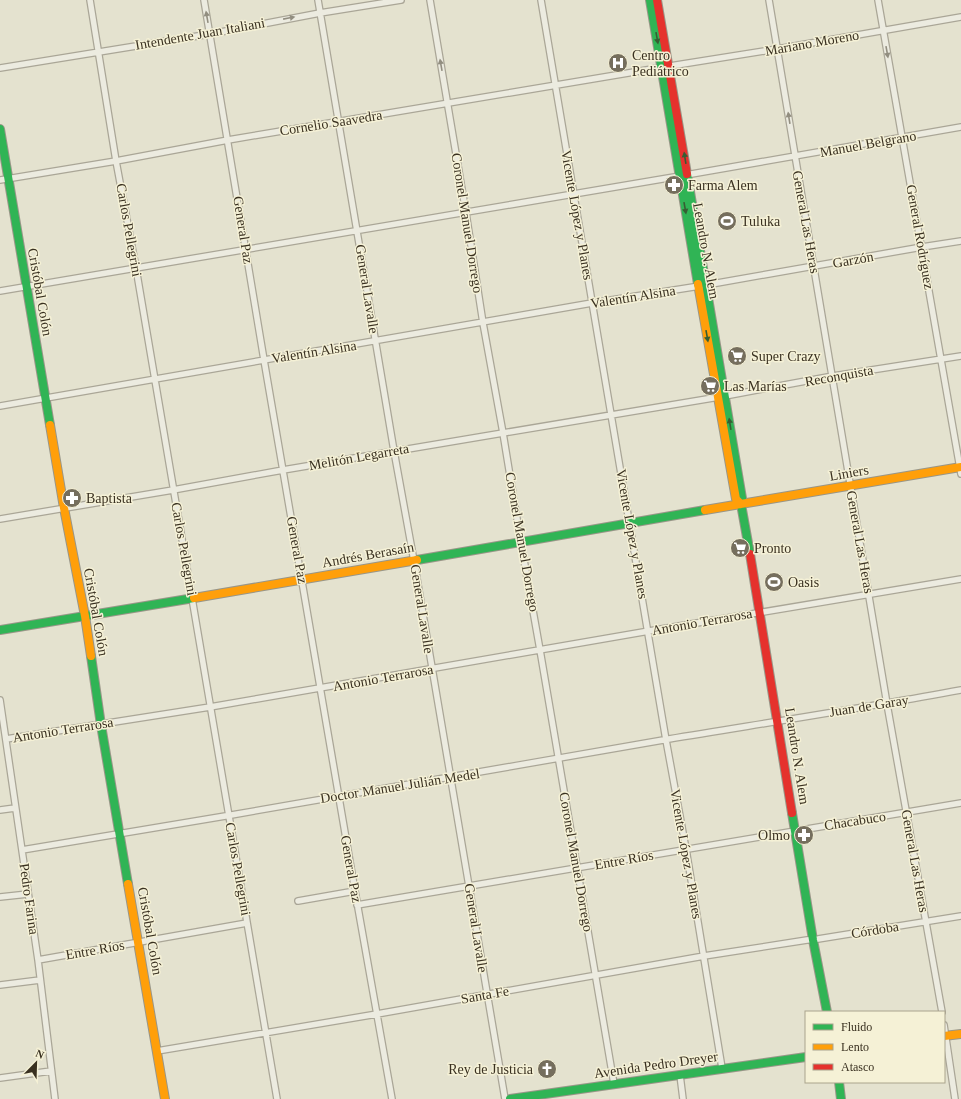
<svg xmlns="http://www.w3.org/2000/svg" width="961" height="1099" viewBox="0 0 961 1099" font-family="'Times New Roman',serif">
  <rect width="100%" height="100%" fill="#e4e2cf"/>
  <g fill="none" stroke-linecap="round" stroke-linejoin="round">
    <g stroke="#aaa697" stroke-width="8">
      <path id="street" d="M90,0L116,161L136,268L277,1099
        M204,0L264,360L355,891L392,1099
        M318,0L394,451L414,561L505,1099
        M430,0L466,213L483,323L503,433L521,543L540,650L614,1084
        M541,0L666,740L686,849L722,1068
        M769,0L887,704L942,1012
        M878,0L961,474
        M0,68L210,34L320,13L401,0
        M0,180L116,161L228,140L670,66L777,49L961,17
        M0,291L680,176L961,127
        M0,406L592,303L706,285L922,247L961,241
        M0,519L173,490L283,470L503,433L725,396L833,376L961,356
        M0,700L38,960L55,1099
        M6,739L210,707L649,631L961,579
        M0,810L15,808
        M22,850C238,815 453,776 669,739C766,723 864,708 961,690
        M0,897L28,894
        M298,901L355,891
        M357,905L961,803
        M38,960L247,923
        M0,985L40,980
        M944,1025L955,1099
        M157,1051L377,1014L704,956L807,940L818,939L961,916
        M680,1075L683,1099
        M0,1078L51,1071"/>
    </g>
    <g stroke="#999688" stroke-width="10">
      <path id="fast" d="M650,0L698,284
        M0,129L50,425
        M687,174L742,498L741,504L750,554
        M417,560L705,510
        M0,630L194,598
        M91,656L101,725L128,884
        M792,813L813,940L827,1012
        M839,1082L841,1099
        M510,1099L806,1057"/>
    </g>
    <g stroke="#999688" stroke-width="10">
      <path id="slow" d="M698,284L736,499L741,504
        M50,425L64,508L85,616L91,656
        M705,510L961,467
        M194,598L417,560
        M128,884L165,1099
        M944,1036L961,1034"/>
    </g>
    <g stroke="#999688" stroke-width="10">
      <path id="jam" d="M657,0L687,174
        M750,554L792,813"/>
    </g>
    <use href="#street" stroke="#ecebe0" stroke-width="5.5"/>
    <use href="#fast" stroke="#30b455" stroke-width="8"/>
    <use href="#slow" stroke="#ff9f0a" stroke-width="8"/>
    <use href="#jam" stroke="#e5322d" stroke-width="8"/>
  </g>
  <defs><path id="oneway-solid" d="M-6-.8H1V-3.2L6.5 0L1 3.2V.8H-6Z"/></defs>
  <g fill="#928e80">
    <use href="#oneway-solid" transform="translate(207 17) rotate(-100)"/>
    <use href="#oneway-solid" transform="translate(289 18) rotate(-11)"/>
    <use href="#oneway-solid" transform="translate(887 52) rotate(80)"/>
    <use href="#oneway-solid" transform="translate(441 65) rotate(-100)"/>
    <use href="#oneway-solid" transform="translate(789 118) rotate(-99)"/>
  </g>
  <g fill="#365e33">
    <use href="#oneway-solid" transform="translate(657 38) rotate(80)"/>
    <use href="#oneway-solid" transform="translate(685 158) rotate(-99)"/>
    <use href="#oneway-solid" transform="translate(685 208) rotate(80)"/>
    <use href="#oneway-solid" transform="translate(707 336) rotate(80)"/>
    <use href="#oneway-solid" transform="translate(730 424) rotate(-99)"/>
  </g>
  <defs>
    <g id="hospital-disc" transform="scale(1)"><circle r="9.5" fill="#756e5d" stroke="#f5f1d6"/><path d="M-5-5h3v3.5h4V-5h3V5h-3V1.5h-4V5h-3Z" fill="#fff"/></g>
    <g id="pharmacy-disc" transform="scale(1)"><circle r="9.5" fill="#756e5d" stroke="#f5f1d6"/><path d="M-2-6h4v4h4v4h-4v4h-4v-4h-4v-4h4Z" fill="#fff"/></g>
    <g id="stadium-disc" transform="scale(1)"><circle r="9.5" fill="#756e5d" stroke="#f5f1d6"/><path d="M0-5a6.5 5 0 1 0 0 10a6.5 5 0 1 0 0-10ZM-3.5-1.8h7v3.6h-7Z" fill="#fff"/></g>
    <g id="supermarket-disc" transform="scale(1)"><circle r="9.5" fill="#756e5d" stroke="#f5f1d6"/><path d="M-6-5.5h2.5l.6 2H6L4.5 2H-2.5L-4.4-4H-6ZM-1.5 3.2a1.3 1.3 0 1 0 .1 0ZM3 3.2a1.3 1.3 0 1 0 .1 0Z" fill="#fff"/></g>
    <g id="church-disc" transform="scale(1)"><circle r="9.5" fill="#756e5d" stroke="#f5f1d6"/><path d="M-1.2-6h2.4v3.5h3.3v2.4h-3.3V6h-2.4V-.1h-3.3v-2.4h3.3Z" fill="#fff"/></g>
  </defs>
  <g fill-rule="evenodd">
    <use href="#hospital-disc" x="618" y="63"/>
    <use href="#pharmacy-disc" x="674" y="185"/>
    <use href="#stadium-disc" x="727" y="221"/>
    <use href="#supermarket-disc" x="737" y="356"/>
    <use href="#supermarket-disc" x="710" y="386"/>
    <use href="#pharmacy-disc" x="72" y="498"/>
    <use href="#supermarket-disc" x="740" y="548"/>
    <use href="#stadium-disc" x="774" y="582"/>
    <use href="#pharmacy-disc" x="804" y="835"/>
    <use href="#church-disc" x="547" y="1069"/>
  </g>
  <g text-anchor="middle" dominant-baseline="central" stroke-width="3" stroke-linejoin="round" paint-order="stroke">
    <g font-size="14" fill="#393020" stroke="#f5f1d6">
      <text transform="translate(200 34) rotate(-10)">Intendente Juan Italiani</text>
      <text transform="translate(812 43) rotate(-10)">Mariano Moreno</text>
      <text transform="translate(331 123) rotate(-9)">Cornelio Saavedra</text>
      <text transform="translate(868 144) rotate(-10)">Manuel Belgrano</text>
      <text transform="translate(577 215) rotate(80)">Vicente López y Planes</text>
      <text transform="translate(806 222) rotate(80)">General Las Heras</text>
      <text transform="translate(467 223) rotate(81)">Coronel Manuel Dorrego</text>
      <text transform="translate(129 230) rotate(80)">Carlos Pellegrini</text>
      <text transform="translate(243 230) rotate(81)">General Paz</text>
      <text transform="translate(920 237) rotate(80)">General Rodríguez</text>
      <text transform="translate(706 251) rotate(80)">Leandro N. Alem</text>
      <text transform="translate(853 260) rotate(-10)">Garzón</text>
      <text transform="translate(367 289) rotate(81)">General Lavalle</text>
      <text transform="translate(40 292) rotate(80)">Cristóbal Colón</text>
      <text transform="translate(633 297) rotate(-9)">Valentín Alsina</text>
      <text transform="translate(314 352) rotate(-9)">Valentín Alsina</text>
      <text transform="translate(839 376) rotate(-10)">Reconquista</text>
      <text transform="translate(359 457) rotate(-10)">Melitón Legarreta</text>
      <text transform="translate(849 473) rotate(-10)">Liniers</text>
      <text transform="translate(632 534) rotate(80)">Vicente López y Planes</text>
      <text transform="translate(522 542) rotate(80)">Coronel Manuel Dorrego</text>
      <text transform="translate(860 542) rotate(80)">General Las Heras</text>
      <text transform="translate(184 549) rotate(80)">Carlos Pellegrini</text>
      <text transform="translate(297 550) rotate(80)">General Paz</text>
      <text transform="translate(368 555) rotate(-10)">Andrés Berasaín</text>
      <text transform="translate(422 609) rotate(81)">General Lavalle</text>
      <text transform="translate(96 612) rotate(80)">Cristóbal Colón</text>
      <text transform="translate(702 622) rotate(-10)">Antonio Terrarosa</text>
      <text transform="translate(383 678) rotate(-10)">Antonio Terrarosa</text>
      <text transform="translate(869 706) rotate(-9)">Juan de Garay</text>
      <text transform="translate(63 730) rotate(-9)">Antonio Terrarosa</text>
      <text transform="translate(797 756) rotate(81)">Leandro N. Alem</text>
      <text transform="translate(400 786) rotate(-9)">Doctor Manuel Julián Medel</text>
      <text transform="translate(855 821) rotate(-9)">Chacabuco</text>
      <text transform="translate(686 854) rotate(80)">Vicente López y Planes</text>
      <text transform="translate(624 860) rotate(-10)">Entre Ríos</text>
      <text transform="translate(915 861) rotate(80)">General Las Heras</text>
      <text transform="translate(576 862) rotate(80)">Coronel Manuel Dorrego</text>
      <text transform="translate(238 869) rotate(80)">Carlos Pellegrini</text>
      <text transform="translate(351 869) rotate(80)">General Paz</text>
      <text transform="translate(29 899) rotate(82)">Pedro Farina</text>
      <text transform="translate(476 928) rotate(81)">General Lavalle</text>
      <text transform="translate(875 930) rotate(-9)">Córdoba</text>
      <text transform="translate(150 931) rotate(80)">Cristóbal Colón</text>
      <text transform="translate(95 950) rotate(-10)">Entre Ríos</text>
      <text transform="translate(485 995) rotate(-10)">Santa Fe</text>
      <text transform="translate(656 1065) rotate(-8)">Avenida Pedro Dreyer</text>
    </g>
    <g font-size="14" fill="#393020" stroke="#f5f1d6" text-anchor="start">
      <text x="632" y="55">Centro<tspan x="632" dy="16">Pediátrico</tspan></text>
      <text x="688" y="185">Farma Alem</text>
      <text x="741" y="221">Tuluka</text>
      <text x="751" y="356">Super Crazy</text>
      <text x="724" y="386">Las Marías</text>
      <text x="86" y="498">Baptista</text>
      <text x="754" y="548">Pronto</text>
      <text x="788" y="582">Oasis</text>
      <text x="790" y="835" text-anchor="end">Olmo</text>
      <text x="533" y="1069" text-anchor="end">Rey de Justicia</text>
    </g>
  </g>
  <rect x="805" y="1011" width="140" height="72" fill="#f5f1d6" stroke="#aaa48d"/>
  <rect x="813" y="1024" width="20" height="6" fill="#30b455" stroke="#aaa48d"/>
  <text x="841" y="1031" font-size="12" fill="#393020">Fluido</text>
  <rect x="813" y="1044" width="20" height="6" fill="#ff9f0a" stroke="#aaa48d"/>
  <text x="841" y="1051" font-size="12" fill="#393020">Lento</text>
  <rect x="813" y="1064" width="20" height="6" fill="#e5322d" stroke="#aaa48d"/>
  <text x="841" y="1071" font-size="12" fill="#393020">Atasco</text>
  <g transform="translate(36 1063) rotate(23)" stroke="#f5f1d6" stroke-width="3" paint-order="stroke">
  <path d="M0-3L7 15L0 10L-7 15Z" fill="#393020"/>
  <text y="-6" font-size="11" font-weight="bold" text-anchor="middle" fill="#393020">N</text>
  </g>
</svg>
